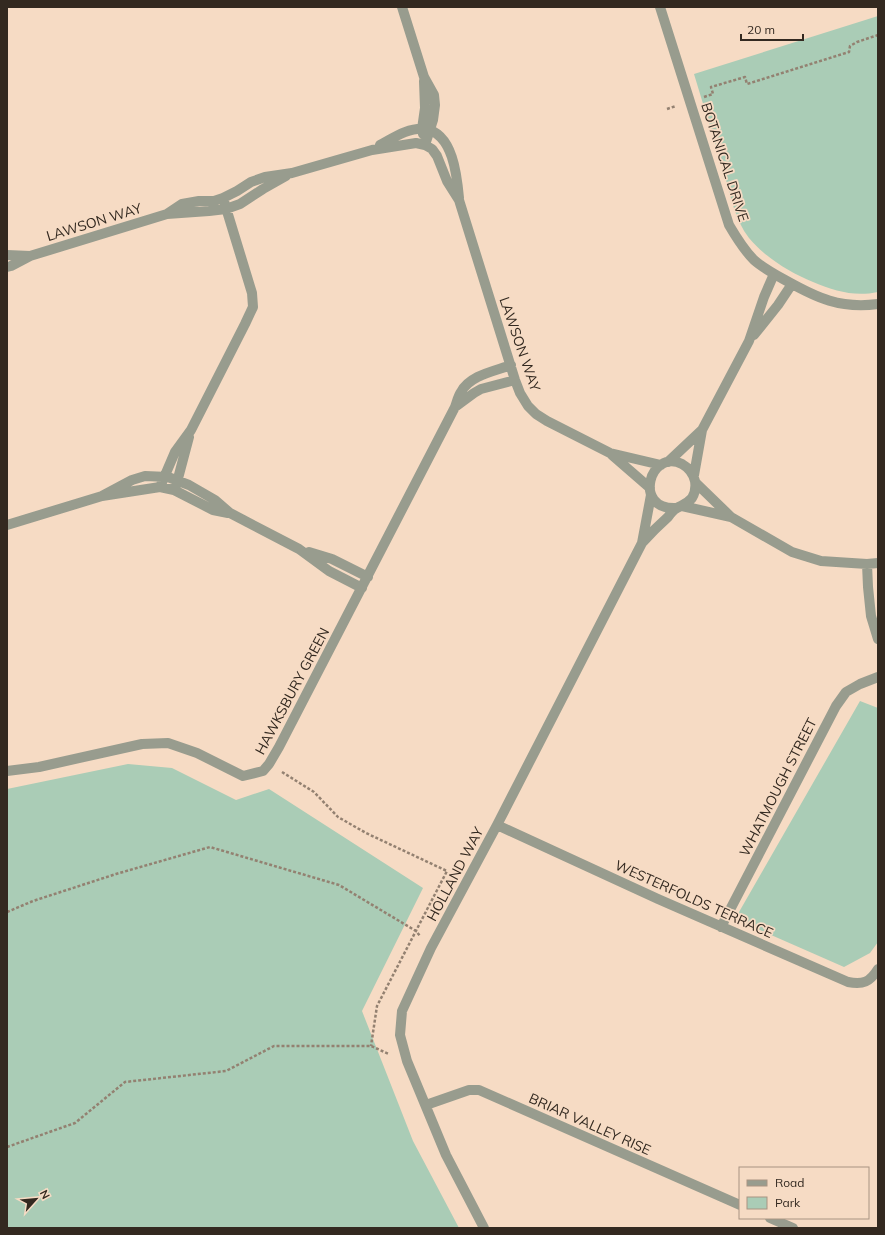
<svg xmlns="http://www.w3.org/2000/svg" width="885" height="1235" viewBox="0 0 885 1235" font-family="Mulish,sans-serif">
  <rect width="100%" height="100%" fill="#f6dbc4"/>
  <path fill="#aaccb6" d="M878,16V292C854,297 835,291 813,282C789,272 766,258 749,238C735,220 730,194 724,173C714,140 704,107 694,74Z
    M860,701L878,708V942L870,953L844,967L735,919Z
    M128,764L172,768L236,800L269,789L423,888L362,1011L413,1141L459,1228H7V789Z"/>
  <g fill="none" stroke-linecap="round" stroke-linejoin="round">
    <path stroke="#938171" stroke-width="2.5" stroke-dasharray="3 2" stroke-linecap="butt" d="M704,97L713,94L711,87L745,77L747,84L849,52L850,46L857,42L878,35
      M667,109L676,106
      M282,772L314,792L338,817L366,833L447,871L377,1006L371,1046
      M7,912L33,901L116,874L210,847L339,885L416,931L420,936
      M7,1147L75,1123L125,1082L226,1071L274,1046H371L389,1054"/>
    <path stroke="#989c8e" stroke-width="10" d="M402,7L424,77L434,95L435,105L433,120L425,145
      M660,7L729,225C736,237 744,250 754,260C763,268 774,274 785,280C817,298 840,309 878,304
      M423,134L422,129L425,108L424,81
      M380,145C393,138 409,127 425,129C453,133 457,176 459,198
      M167,214L182,204L199,201H214L223,198L237,191L251,182L265,177L292,173L372,150L416,143L425,145L432,149L437,156L447,181L459,200L515,380L520,393L528,406L536,414L547,421L610,453L661,465
      M7,255L30,256
      M7,267L11,266L30,256L167,214L209,211L226,209L240,204L263,189L286,176
      M754,335L778,305L792,284
      M455,407L474,393L481,389L515,380
      M612,455L650,488
      M668,462L702,430L749,341L764,297L774,274
      M694,475L702,430
      M696,483L731,517L792,552L821,561L867,564L878,563
      M176,486L189,437
      M160,487L175,452L191,430L245,324L253,307L252,293L223,198
      M102,496L132,480L145,476L168,477L189,485L215,500L230,513L299,549L329,571L362,588
      M682,506L731,517
      M7,525L102,496L160,487L174,490L213,510L228,513
      M642,543C650,534 659,525 668,517C670,514 673,510 677,508C682,505 687,504 692,498C695,493 696,487 695,481C693,473 689,468 682,464C650,448 632,510 676,508
      M309,552L332,559L368,577
      M867,564L868,587L871,616L878,639
      M7,771L39,767L142,744L168,743L197,753L243,776L263,771L269,764L279,747L455,407C457,402 458,396 461,392C470,375 495,371 511,365
      M497,825L658,899L848,982C863,985 870,982 878,969
      M721,927L836,706L846,692L860,684L878,677
      M426,1105L469,1090H479L740,1205
      M770,1218L793,1228
      M484,1228L446,1155L407,1061L400,1035L402,1011L431,948L497,825L642,543L651,495"/>
  </g>
  <g text-anchor="middle" dominant-baseline="central" stroke-width="3.5" stroke-linejoin="round" paint-order="stroke">
    <g font-size="14" fill="#332920" stroke="#f6dbc4">
      <text transform="translate(725 162) rotate(72)">BOTANICAL DRIVE</text>
      <text transform="translate(94 222) rotate(-17)">LAWSON WAY</text>
      <text transform="translate(520 344) rotate(71)">LAWSON WAY</text>
      <text transform="translate(292 691) rotate(-62)">HAWKSBURY GREEN</text>
      <text transform="translate(778 787) rotate(-63)">WHATMOUGH STREET</text>
      <text transform="translate(455 874) rotate(-62)">HOLLAND WAY</text>
      <text transform="translate(694 899) rotate(24)">WESTERFOLDS TERRACE</text>
      <text transform="translate(590 1124) rotate(24)">BRIAR VALLEY RISE</text>
    </g>
  </g>
  <rect width="885" height="1235" fill="none" stroke="#332920" stroke-width="16"/>
  <rect x="739" y="1167" width="130" height="52" fill="#f6dbc4" stroke="#a89482"/>
  <rect x="747" y="1180" width="20" height="6" fill="#989c8e" stroke="#a89482"/>
  <text x="775" y="1187" font-size="12" fill="#332920">Road</text>
  <rect x="747" y="1197" width="20" height="12" fill="#aaccb6" stroke="#a89482"/>
  <text x="775" y="1207" font-size="12" fill="#332920">Park</text>
  <g transform="translate(36 1199) rotate(63)" stroke="#f6dbc4" stroke-width="3" paint-order="stroke">
  <path d="M0-3L7 15L0 10L-7 15Z" fill="#332920"/>
  <text y="-6" font-size="11" font-weight="bold" text-anchor="middle" fill="#332920">N</text>
  </g>
  <path d="M741 34v6h62v-6" fill="none" stroke="#332920" stroke-width="2"/>
  <text x="747" y="34" font-size="12" fill="#332920" stroke="#f6dbc4" stroke-width="3" paint-order="stroke">20 m</text>
</svg>
